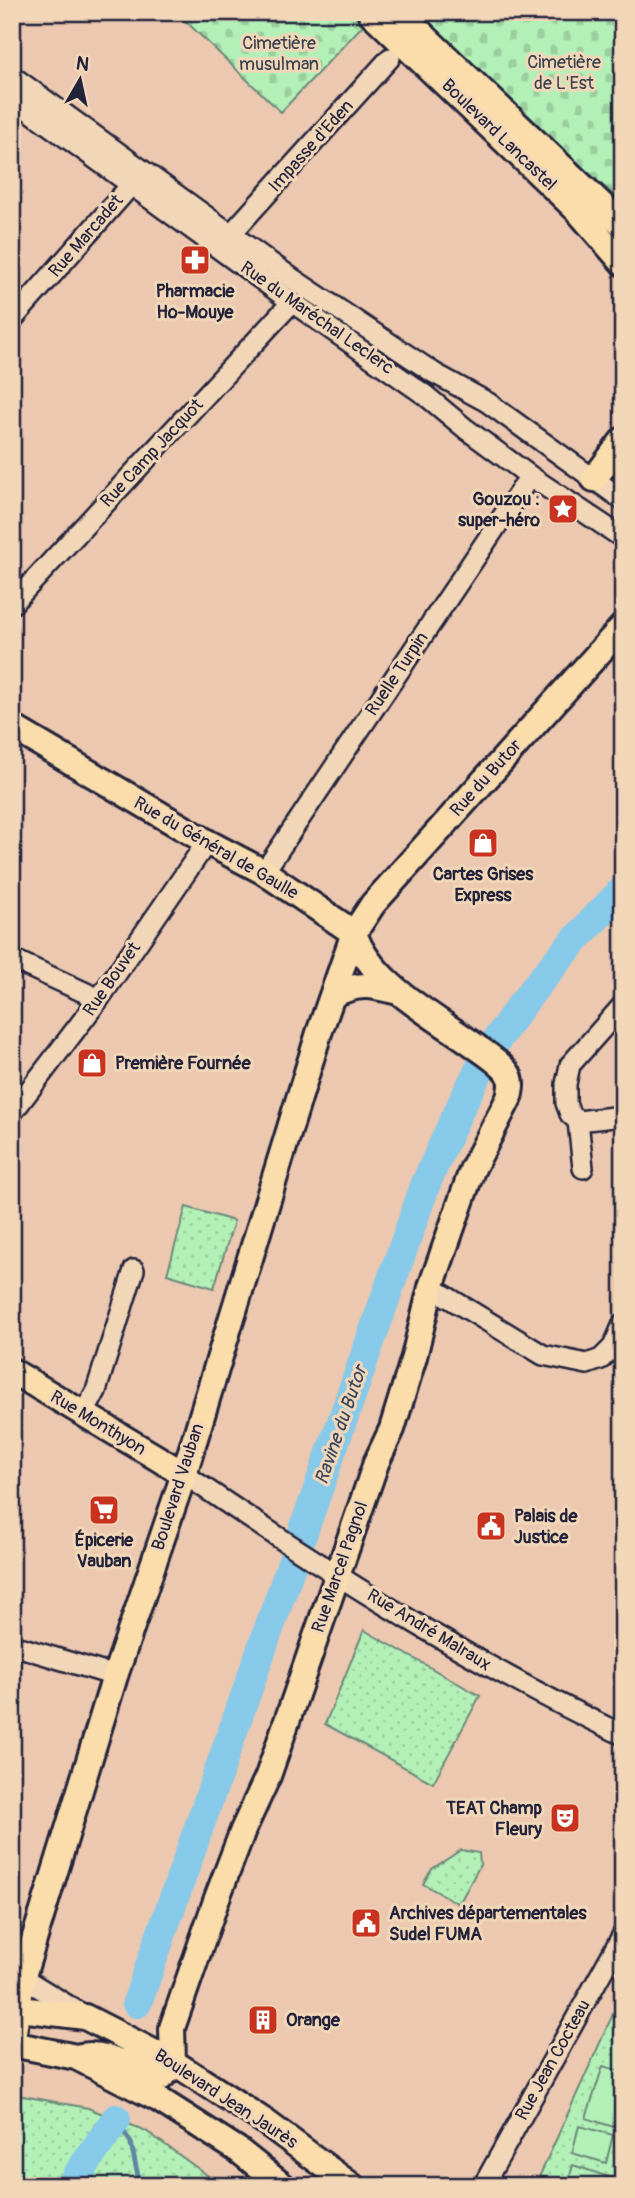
<svg xmlns="http://www.w3.org/2000/svg" width="635" height="2198" viewBox="0 0 635 2198" font-family="Pangolin,sans-serif">
  <defs>
    <pattern id="grass-dots" width="8" height="8" patternUnits="userSpaceOnUse" patternTransform="scale(1.75)"><rect width="8" height="8" fill="#b3f0b7"/><path d="M2 2h.1M6 6h.1" fill="none" stroke="#9ace9e" stroke-width="1.8" stroke-linecap="round"/></pattern>
    <pattern id="cemetery-stones" width="16" height="16" patternUnits="userSpaceOnUse" patternTransform="scale(1.75)"><rect width="16" height="16" fill="#b3f0b7"/><path d="M2 7V4a2 2 0 0 1 4 0v3zM10 15v-3a2 2 0 0 1 4 0v3z" fill="#9ace9e"/></pattern>
  </defs>
  <rect width="100%" height="100%" fill="#ecc8b0"/>
  <filter id="ink" filterUnits="userSpaceOnUse"><feTurbulence type="fractalNoise" baseFrequency=".0143" numOctaves="2"/><feDisplacementMap in="SourceGraphic" scale="14" xChannelSelector="R" yChannelSelector="G"/><feConvolveMatrix kernelMatrix="1 2 1 2 8 2 1 2 1" color-interpolation-filters="sRGB"/></filter>
  <g filter="url(#ink)">
    <path fill="url(#grass-dots)" stroke="#6a8979" stroke-width="2" d="M186,1207L234,1221L214,1288L167,1274Z
      M364,1630L480,1696L433,1783L325,1724Z
      M461,1850L479,1853L480,1865L459,1904L423,1884L432,1869Z
      M623,1992V2186H535Z
      M12,2094L88,2108L146,2131L222,2186H12Z"/>
    <path fill="url(#cemetery-stones)" stroke="#6a8979" stroke-width="2" d="M176,12H354L365,23L281,112Z
      M411,12H615L623,19V203L460,60Z"/>
    <path fill="#b3f0b7" stroke="#6a8979" stroke-width="2" d="M603,2066L623,2072V2130L586,2118Z
      M579,2126L613,2135L606,2163L572,2153Z
      M573,2165L623,2182V2186H567Z"/>
    <g fill="none" stroke-linecap="round" stroke-linejoin="round">
      <path stroke="#5f86a3" stroke-width="5" d="M116,2119L131,2143L140,2186"/>
      <path stroke="#87c9e8" stroke-width="30" d="M137,2003L426,1183C448,1134 469,1084 498,1038C534,984 577,936 623,890
        M70,2186L116,2119"/>
      <g stroke="#22223b" stroke-width="24">
        <path id="minor" d="M12,76L293,279L434,373L487,402L623,500
          M12,98L292,302L425,395L466,429L530,476L623,538
          M231,234L390,58
          M12,320L132,184
          M12,604L292,302
          M264,872L530,476
          M12,959L99,999
          M623,1005L570,1065L566,1084V1103L570,1114L578,1121L623,1116
          M12,1113L99,999L207,842
          M578,1121L583,1168
          M431,1287L543,1355L587,1364L601,1359L613,1347L623,1324
          M83,1415L96,1391L134,1270
          M184,1474C325,1570 469,1662 623,1735
          M12,1651L23,1648L115,1676
          M12,1971L85,2016
          M483,2186L623,1934"/>
      </g>
      <g stroke="#22223b" stroke-width="30">
        <path id="major" d="M370,12L577,210L623,263
          M399,12L623,225
          M594,479L623,440
          M12,727L207,842L264,872L354,933C371,985 437,1017 478,1048C488,1055 500,1063 507,1072C513,1080 511,1089 509,1098L472,1170L431,1287L414,1357L392,1429L376,1463L268,1776L243,1830L217,1898L172,2028L173,2062L168,2071L162,2077H153C128,2066 103,2049 76,2057
          M333,995C359,982 371,985 398,992
          M12,1371L184,1474
          M12,2008L85,2017L173,2062L264,2121L352,2186
          M12,2044L23,1976L115,1676L184,1474L319,1033L354,933L373,904L623,626
          M12,2044L76,2057L158,2099L238,2150L283,2186"/>
      </g>
      <use href="#minor" stroke="#f1d6b8" stroke-width="19"/>
      <use href="#major" stroke="#faddab" stroke-width="24"/>
    </g>
  </g>
  <defs>
    <g id="pharmacy-square" transform="scale(1.575)"><rect x="-9" y="-9" width="18" height="18" rx="4" fill="#c8321e" stroke="#f1d6b8"/><path d="M-2-6h4v4h4v4h-4v4h-4v-4h-4v-4h4Z" fill="#fff"/></g>
    <g id="sight-square" transform="scale(1.575)"><rect x="-9" y="-9" width="18" height="18" rx="4" fill="#c8321e" stroke="#f1d6b8"/><path d="M0-6L1.8-2.2L6-1.7L2.9 1.2L3.7 5.4L0 3.3L-3.7 5.4L-2.9 1.2L-6-1.7L-1.8-2.2Z" fill="#fff"/></g>
    <g id="shop-square" transform="scale(1.575)"><rect x="-9" y="-9" width="18" height="18" rx="4" fill="#c8321e" stroke="#f1d6b8"/><path d="M-5-2.5h2.3a2.7 3.5 0 0 1 5.4 0H5L5.5 6h-11ZM-1.5-2.5h3a1.5 2.3 0 0 0-3 0Z" fill="#fff"/></g>
    <g id="supermarket-square" transform="scale(1.575)"><rect x="-9" y="-9" width="18" height="18" rx="4" fill="#c8321e" stroke="#f1d6b8"/><path d="M-6-5.5h2.5l.6 2H6L4.5 2H-2.5L-4.4-4H-6ZM-1.5 3.2a1.3 1.3 0 1 0 .1 0ZM3 3.2a1.3 1.3 0 1 0 .1 0Z" fill="#fff"/></g>
    <g id="civic-square" transform="scale(1.575)"><rect x="-9" y="-9" width="18" height="18" rx="4" fill="#c8321e" stroke="#f1d6b8"/><path d="M-.6-6.5H3V-4.5H.6V-3L4-1V1h2V6H-6V1h2V-1L-.6-3ZM-1.2 2.5V6h2.4V2.5Z" fill="#fff"/></g>
    <g id="theatre-square" transform="scale(1.575)"><rect x="-9" y="-9" width="18" height="18" rx="4" fill="#c8321e" stroke="#f1d6b8"/><path d="M-5-5.5Q0-4 5-5.5V0Q5 5 0 6Q-5 5-5 0ZM-3.3-2.5H-1v1.5H-3.3ZM1-2.5H3.3v1.5H1ZM-2.8 1Q0 5.5 2.8 1Z" fill="#fff"/></g>
    <g id="building-square" transform="scale(1.575)"><rect x="-9" y="-9" width="18" height="18" rx="4" fill="#c8321e" stroke="#f1d6b8"/><path d="M-4-6H4V6H1V3H-1V6H-4ZM-2.5-4.3h1.7v1.8h-1.7ZM.8-4.3h1.7v1.8H.8ZM-2.5-1h1.7V.8h-1.7ZM.8-1h1.7V.8H.8Z" fill="#fff"/></g>
  </defs>
  <g fill-rule="evenodd">
    <use href="#pharmacy-square" x="195" y="260"/>
    <use href="#sight-square" x="563" y="509"/>
    <use href="#shop-square" x="483" y="843"/>
    <use href="#shop-square" x="92" y="1063"/>
    <use href="#supermarket-square" x="104" y="1510"/>
    <use href="#civic-square" x="491" y="1526"/>
    <use href="#theatre-square" x="565" y="1818"/>
    <use href="#civic-square" x="366" y="1923"/>
    <use href="#building-square" x="263" y="2020"/>
  </g>
  <g text-anchor="middle" dominant-baseline="central" stroke-width="6" stroke-linejoin="round" paint-order="stroke">
    <g font-size="18" fill="#38414e" stroke="#f1d6b8">
      <text x="279" y="43">Cimetière<tspan x="279" dy="21">musulman</tspan></text>
      <text x="564" y="62">Cimetière<tspan x="564" dy="21">de L'Est</tspan></text>
    </g>
    <g font-size="18" fill="#22223b" stroke="#f1d6b8">
      <text transform="translate(499 135) rotate(44)">Boulevard Lancastel</text>
      <text transform="translate(311 146) rotate(-48)">Impasse d'Eden</text>
      <text transform="translate(86 236) rotate(-49)">Rue Marcadet</text>
      <text transform="translate(317 318) rotate(35)">Rue du Maréchal Leclerc</text>
      <text transform="translate(152 453) rotate(-47)">Rue Camp Jacquot</text>
      <text transform="translate(397 674) rotate(-56)">Ruelle Turpin</text>
      <text transform="translate(486 778) rotate(-48)">Rue du Butor</text>
      <text transform="translate(216 848) rotate(30)">Rue du Général de Gaulle</text>
      <text transform="translate(112 979) rotate(-55)">Rue Bouvet</text>
      <text transform="translate(98 1423) rotate(31)">Rue Monthyon</text>
      <text transform="translate(178 1487) rotate(-72)">Boulevard Vauban</text>
      <text transform="translate(340 1567) rotate(-71)">Rue Marcel Pagnol</text>
      <text transform="translate(429 1630) rotate(31)">Rue André Malraux</text>
      <text transform="translate(553 2060) rotate(-61)">Rue Jean Cocteau</text>
      <text transform="translate(226 2099) rotate(33)">Boulevard Jean Jaurès</text>
    </g>
    <g font-size="18" font-weight="bold" fill="#22223b" stroke="#f1d6b8" text-anchor="start">
      <text x="195" y="291" text-anchor="middle">Pharmacie<tspan x="195" dy="21">Ho-Mouye</tspan></text>
      <text x="540" y="499" text-anchor="end">Gouzou :<tspan x="540" dy="21">super-héro</tspan></text>
      <text x="483" y="874" text-anchor="middle">Cartes Grises<tspan x="483" dy="21">Express</tspan></text>
      <text x="115" y="1063">Première Fournée</text>
      <text x="514" y="1516">Palais de<tspan x="514" dy="21">Justice</tspan></text>
      <text x="104" y="1540" text-anchor="middle">Épicerie<tspan x="104" dy="21">Vauban</tspan></text>
      <text x="542" y="1808" text-anchor="end">TEAT Champ<tspan x="542" dy="21">Fleury</tspan></text>
      <text x="389" y="1913">Archives départementales<tspan x="389" dy="21">Sudel FUMA</tspan></text>
      <text x="286" y="2020">Orange</text>
    </g>
    <g font-size="19" font-style="italic" fill="#36435e" stroke="#f1d6b8">
      <text transform="translate(341 1425) rotate(-71)">Ravine du Butor</text>
    </g>
  </g>
  <rect width="635" height="2198" fill="none" stroke="#f1d6b8" stroke-width="42"/>
  <rect x="21" y="21" width="593" height="2156" fill="none" stroke="#22223b" stroke-width="2.5" filter="url(#ink)"/>
  <g transform="translate(80 80) rotate(9)" stroke="#f1d6b8" stroke-width="5" paint-order="stroke">
  <path d="M0-5L12 26L0 18L-12 26Z" fill="#22223b"/>
  <text y="-10" font-size="19" font-weight="bold" text-anchor="middle" fill="#22223b">N</text>
  </g>
</svg>
